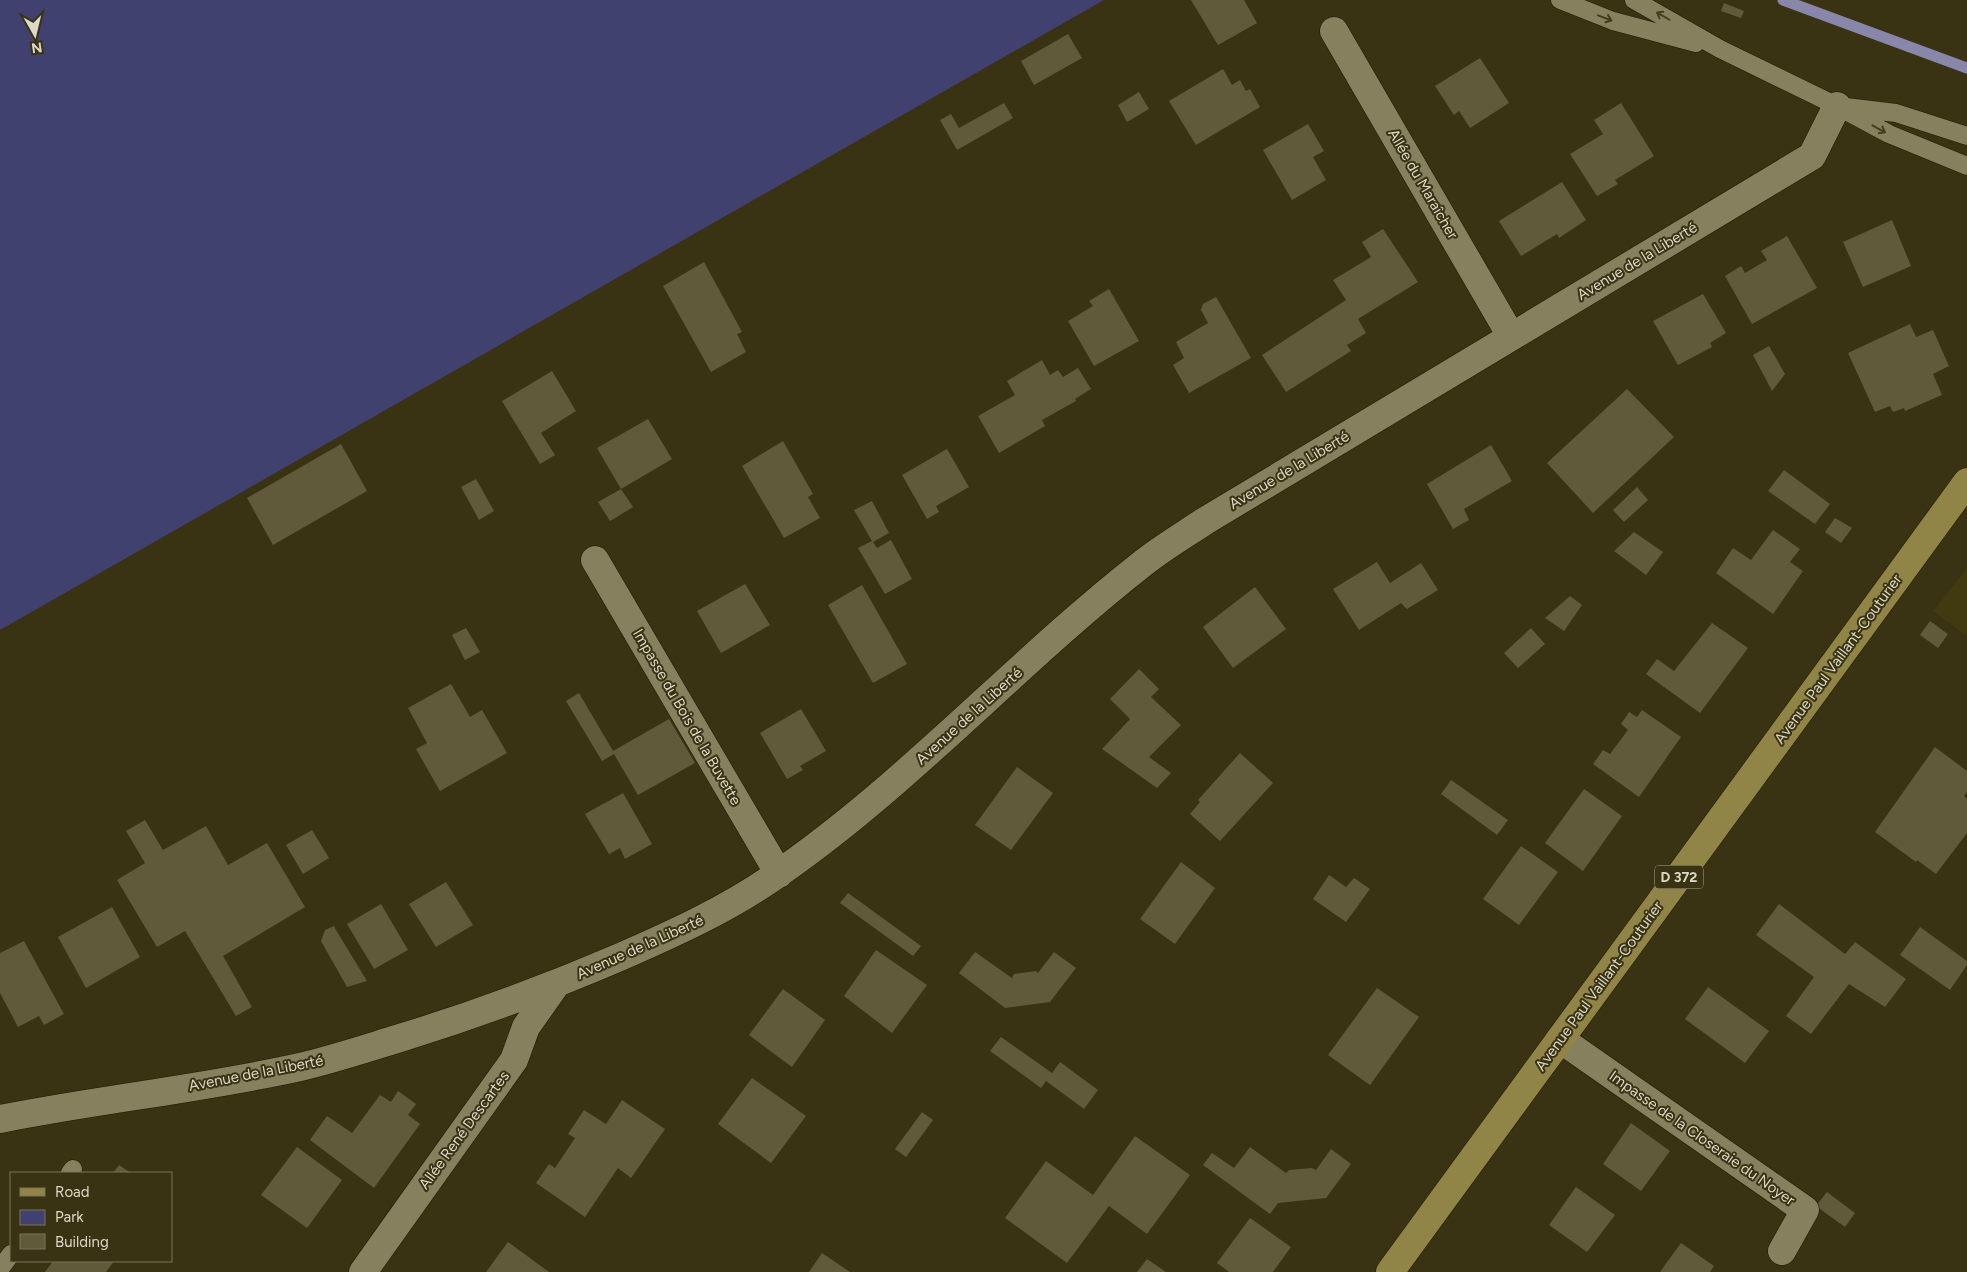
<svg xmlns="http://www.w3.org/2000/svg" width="1967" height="1272" viewBox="0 0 1967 1272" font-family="Figtree,sans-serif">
  <rect width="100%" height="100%" fill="#393213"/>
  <path fill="#413910" d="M1967,568V636L1933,611Z"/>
  <path fill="#41416f" d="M0,0H1104L0,630Z"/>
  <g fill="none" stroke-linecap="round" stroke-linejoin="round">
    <path stroke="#8886a9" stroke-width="11" d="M1783,0L1967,68"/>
  </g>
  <path fill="#615a3a" d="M1191,0H1244L1257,23L1218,45Z
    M1724,3L1744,11L1741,18L1721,11Z
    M1068,34L1082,58L1034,85L1021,61Z
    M1480,58L1509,103L1470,128L1459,111L1454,115L1435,86Z
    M1223,69L1232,85L1240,80L1246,91L1250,89L1260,107L1196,145L1169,101Z
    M1139,92L1149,109L1127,122L1118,105Z
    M1004,103L1013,118L957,150L940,120L951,114L959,128Z
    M1621,103L1654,156L1615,180L1618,184L1597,196L1570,154L1603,134L1594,120Z
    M1308,124L1324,151L1313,157L1326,180L1292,200L1263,150Z
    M1562,182L1586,220L1559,238L1557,234L1521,256L1499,221Z
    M1892,220L1911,266L1863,287L1843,242Z
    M1383,229L1418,282L1358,319L1366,333L1347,345L1351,351L1286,392L1262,355L1346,300L1333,280L1371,257L1362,242Z
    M1787,236L1817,288L1752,324L1725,276L1741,266L1745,273L1767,260L1761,251Z
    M704,262L742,332L737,334L746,352L711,372L663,286Z
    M1109,289L1139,341L1094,366L1068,321L1093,306L1089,301Z
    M1703,294L1726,333L1710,343L1712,347L1678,365L1653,321Z
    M1216,297L1251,358L1189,393L1173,365L1184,358L1176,342L1208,323L1201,310L1203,304Z
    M1910,324L1916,337L1933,330L1949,366L1933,374L1942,395L1905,411L1904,408L1893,412L1890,406L1875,412L1848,353Z
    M1769,346L1785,374L1772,391L1753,355Z
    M1042,360L1050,375L1058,370L1063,377L1078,368L1091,389L1075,399L1076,401L1042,420L1045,426L999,453L978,416L1015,395L1007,381Z
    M552,371L576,411L541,433L555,455L540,464L502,401Z
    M1627,389L1674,437L1593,513L1547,463Z
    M648,419L672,459L621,489L633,507L610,521L598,502L621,489L597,448Z
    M783,441L813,494L808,497L820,518L784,538L742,466Z
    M341,444L367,491L273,545L247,498Z
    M1491,445L1512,481L1464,509L1469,520L1453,529L1427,484Z
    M947,449L969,487L936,506L939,512L927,519L902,475Z
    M1784,470L1830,504L1815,524L1768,491Z
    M476,479L494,511L479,520L461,487Z
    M1637,487L1648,500L1624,522L1613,510Z
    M872,501L889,533L873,542L877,548L891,540L912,579L885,594L858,548L872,541L854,510Z
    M1835,518L1852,528L1841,543L1825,532Z
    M1773,530L1800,549L1790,562L1803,571L1773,614L1716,573L1733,548L1751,560Z
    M1634,532L1663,552L1646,575L1614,551Z
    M1377,562L1390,583L1421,563L1438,590L1407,609L1401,603L1359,630L1333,589Z
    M745,584L770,625L721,653L697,611Z
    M862,585L907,664L873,683L828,605Z
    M1255,587L1286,629L1233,668L1203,627Z
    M1570,596L1582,605L1564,631L1545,618Z
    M1930,621L1948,634L1938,648L1920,635Z
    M1712,623L1748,648L1700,713L1646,674L1657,659L1674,671Z
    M466,628L480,652L465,660L452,635Z
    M1531,628L1545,644L1518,668L1504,653Z
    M1139,669L1159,689L1151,697L1181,725L1149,757L1171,773L1157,788L1102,749L1130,719L1110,699Z
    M451,684L470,717L482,710L507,753L440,791L416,749L427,743L408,708Z
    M579,693L613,751L669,719L695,763L638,795L614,754L602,761L566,701Z
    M801,709L826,751L800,766L803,770L787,779L760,733Z
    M1642,710L1681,737L1639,797L1593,764L1603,750L1610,754L1628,730L1621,724L1629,712L1637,717Z
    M1935,747L1967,771V792L1964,796L1967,799V833L1936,874L1917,860L1916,862L1875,832Z
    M1240,753L1273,783L1220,841L1190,814L1200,802L1198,800Z
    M1017,767L1053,793L1011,850L975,825Z
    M1451,780L1508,820L1497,835L1441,794Z
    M1584,789L1622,816L1583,871L1545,843Z
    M623,793L652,844L625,859L620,848L609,854L585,814Z
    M145,820L163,850L206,826L228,865L267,843L305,907L223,956L252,1007L236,1016L185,931L157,947L117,880L145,863L126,831Z
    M312,830L329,858L303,874L286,845Z
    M1521,846L1558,872L1519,925L1483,899Z
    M1181,862L1215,888L1175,944L1140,919Z
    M1329,875L1346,887L1354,878L1370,889L1346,922L1313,899Z
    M446,882L473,925L436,947L409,904Z
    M848,893L921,946L913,956L840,903Z
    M381,904L408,950L374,969L347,924Z
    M1779,904L1845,954L1855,942L1906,979L1885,1007L1849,984L1811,1034L1786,1016L1814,977L1756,935Z
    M112,907L140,957L86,988L58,937Z
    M334,926L336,930L367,981L347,987L321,941L325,930Z
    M1920,927L1967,961V965L1950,990L1900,955Z
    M24,941L64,1014L44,1025L39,1016L18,1027L0,993V953Z
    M876,950L927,985L892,1033L844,996Z
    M975,952L1012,978L1014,974L1036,971L1038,973L1054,952L1076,968L1050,1002L1005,1008L959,973Z
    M1708,987L1769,1031L1745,1063L1685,1019Z
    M1377,988L1419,1017L1370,1085L1328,1055Z
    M783,989L825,1020L792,1067L749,1035Z
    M1001,1037L1052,1073L1060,1062L1098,1090L1084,1109L1046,1081L1041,1088L990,1051Z
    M752,1078L806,1116L771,1163L718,1124Z
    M398,1091L416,1104L408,1115L420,1124L374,1188L310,1140L327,1116L352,1133L380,1095L391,1102Z
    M622,1100L665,1129L631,1178L618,1168L585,1217L536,1183L549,1164L555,1168L575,1138L568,1134L584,1110L606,1124Z
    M922,1112L933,1120L906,1157L895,1149Z
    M1631,1123L1670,1151L1641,1191L1603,1164Z
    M1135,1136L1190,1175L1147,1234L1109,1206L1067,1263L1005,1218L1046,1161L1093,1195Z
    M297,1147L342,1180L307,1228L261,1195Z
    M1250,1147L1286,1173L1289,1170L1312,1168L1316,1170L1331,1149L1351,1164L1326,1198L1278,1203L1270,1214L1203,1165L1212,1153L1234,1168Z
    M119,1165L131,1173H113Z
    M1576,1187L1615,1215L1587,1252L1549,1225Z
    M1827,1192L1855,1213L1845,1227L1816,1206Z
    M1250,1218L1291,1247L1273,1272H1229L1217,1263Z
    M508,1242L549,1272H486Z
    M1681,1243L1714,1266L1710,1272H1660Z
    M822,1253L850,1272H809Z
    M1147,1259L1166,1272H1137Z
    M53,1261H114L106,1272H45Z"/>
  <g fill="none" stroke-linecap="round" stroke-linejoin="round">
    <g stroke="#201a00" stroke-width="19">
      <path id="service" d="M1560,0L1613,21L1696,43
        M1634,0L1720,49L1837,106L1889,134L1967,166
        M1846,107L1896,113L1967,136
        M70,1173L73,1169
        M0,1269L11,1254"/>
    </g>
    <g stroke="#201a00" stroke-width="29">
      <path id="minor" d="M1334,31L1511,336
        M595,560L779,874
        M1560,1039L1805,1210L1782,1251
        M0,1119C100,1099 201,1089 300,1067C334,1059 367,1048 400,1038C475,1015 548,988 620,957C675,933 730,908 779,873C910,782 1017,662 1142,564C1162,548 1184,535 1205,521L1812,156L1837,106
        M363,1272L514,1060L526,1027L557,983"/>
    </g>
    <g stroke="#201a00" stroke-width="29">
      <path id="primary" d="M1390,1272L1967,482"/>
    </g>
    <use href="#service" stroke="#87805e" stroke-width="18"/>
    <use href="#minor" stroke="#87805e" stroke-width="28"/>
    <use href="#primary" stroke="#908446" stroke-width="28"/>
  </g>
  <defs><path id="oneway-shaft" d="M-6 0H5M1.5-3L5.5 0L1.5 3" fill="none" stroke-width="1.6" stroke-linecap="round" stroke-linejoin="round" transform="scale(1.25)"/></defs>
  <g stroke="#453e1e">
    <use href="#oneway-shaft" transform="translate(1663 16) rotate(-150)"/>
    <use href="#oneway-shaft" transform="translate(1605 18) rotate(21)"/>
    <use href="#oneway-shaft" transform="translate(1879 129) rotate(29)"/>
  </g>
  <g text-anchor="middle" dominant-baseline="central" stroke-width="4" stroke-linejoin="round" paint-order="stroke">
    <rect fill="#393213" stroke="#aca791" stroke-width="1" x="1655" y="865.5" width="48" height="23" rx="4"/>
    <g font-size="14" font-weight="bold" fill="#ddd9c7">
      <text x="1679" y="877">D 372</text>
    </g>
    <g font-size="15" fill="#ddd9c7" stroke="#393213">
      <text transform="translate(1423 184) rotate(60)">Allée du Maraîcher</text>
      <text transform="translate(1637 261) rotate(-31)">Avenue de la Liberté</text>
      <text transform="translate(1289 470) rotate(-31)">Avenue de la Liberté</text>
      <text transform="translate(1838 659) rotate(-54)">Avenue Paul Vaillant-Couturier</text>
      <text transform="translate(969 716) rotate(-42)">Avenue de la Liberté</text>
      <text transform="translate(687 717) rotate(60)">Impasse du Bois de la Buvette</text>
      <text transform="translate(640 947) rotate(-24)">Avenue de la Liberté</text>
      <text transform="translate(1599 986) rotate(-54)">Avenue Paul Vaillant-Couturier</text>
      <text transform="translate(256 1073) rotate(-11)">Avenue de la Liberté</text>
      <text transform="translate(464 1130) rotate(-54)">Allée René Descartes</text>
      <text transform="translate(1702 1138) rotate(35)">Impasse de la Closeraie du Noyer</text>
    </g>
  </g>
  <rect x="10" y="1172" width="162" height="90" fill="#393213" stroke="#7b755b"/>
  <rect x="20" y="1188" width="25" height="8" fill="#908446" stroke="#7b755b"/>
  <text x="55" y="1197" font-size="15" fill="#ddd9c7">Road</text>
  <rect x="20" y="1210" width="25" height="15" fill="#41416f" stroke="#7b755b"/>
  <text x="55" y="1222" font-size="15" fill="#ddd9c7">Park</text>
  <rect x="20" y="1234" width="25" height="15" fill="#615a3a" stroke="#7b755b"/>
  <text x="55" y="1247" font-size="15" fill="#ddd9c7">Building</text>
  <g transform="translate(35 35) rotate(172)" stroke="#393213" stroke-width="4" paint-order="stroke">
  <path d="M0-4L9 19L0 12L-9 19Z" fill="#ddd9c7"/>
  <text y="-8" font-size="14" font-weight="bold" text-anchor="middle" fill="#ddd9c7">N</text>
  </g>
</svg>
